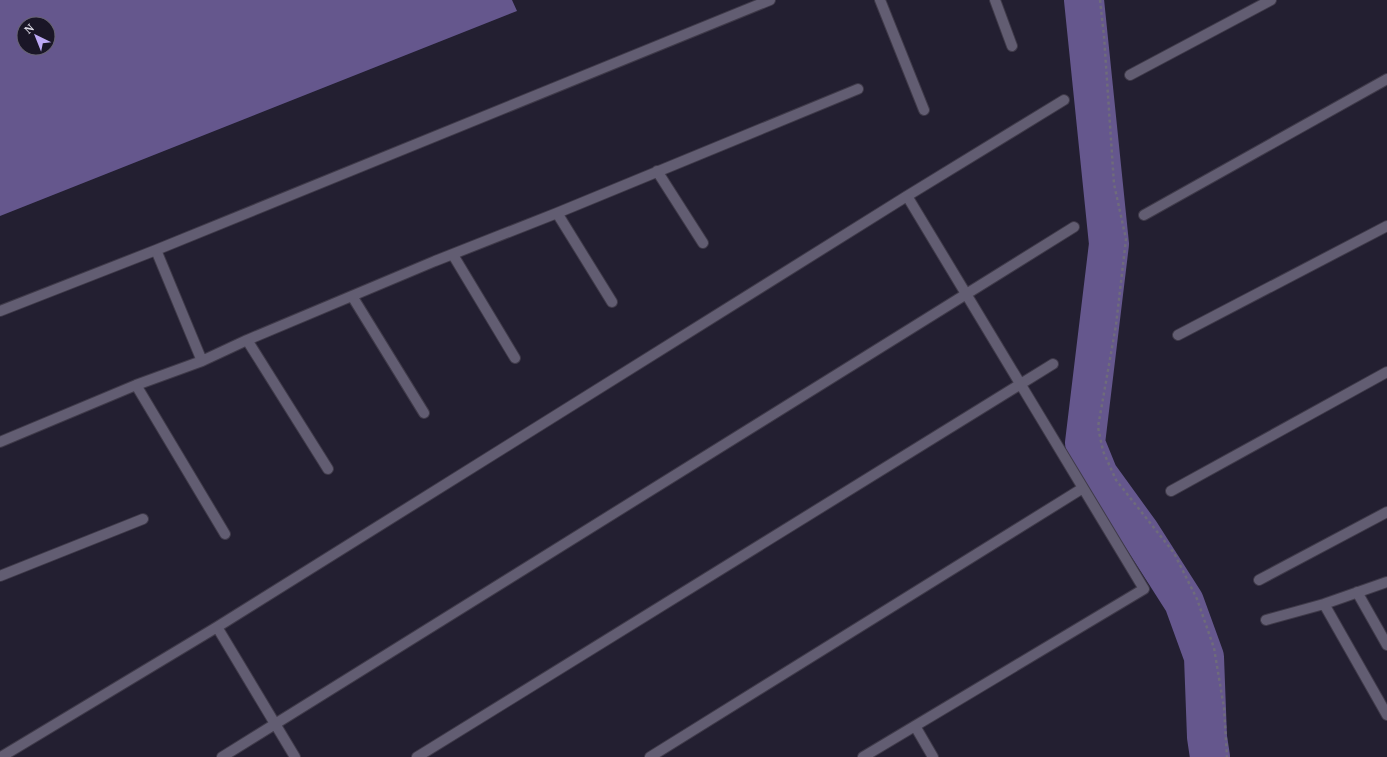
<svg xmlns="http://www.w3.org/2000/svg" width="1387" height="757" viewBox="0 0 1387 757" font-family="'PT Serif',serif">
  <rect width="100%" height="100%" fill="#231f31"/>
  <path fill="#65578d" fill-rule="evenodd" d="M0,0H512L517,11L0,216ZM24,24H48V48H24Z"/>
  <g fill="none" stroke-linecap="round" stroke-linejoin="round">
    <path stroke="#65578d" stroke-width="40" d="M1084,0L1109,244L1085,443L1098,475L1140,533L1184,602L1204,657L1207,737L1210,757"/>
    <g stroke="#3f3a49" stroke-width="12">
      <path id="minor" d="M880,0L924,110
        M995,0L1012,46
        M1130,75L1271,0
        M657,171L703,243
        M557,213L612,302
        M1144,215L1387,79
        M156,250L202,361
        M453,255L515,358
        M352,296L424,413
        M0,311L156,250L770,0
        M1178,335L1387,226
        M247,340L328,469
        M136,385L225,534
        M0,442L136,385L202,361L247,340L435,261L557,213L858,89
        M1171,491L1387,372
        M0,576L143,519
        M1259,580L1387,512
        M1357,592L1387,645
        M1324,604L1387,715
        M1266,620L1324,604L1387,582
        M217,627L295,757
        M915,726L933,757
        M1,757L217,627L907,196L1064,100
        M222,757L1074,227
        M417,757L1053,364
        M650,757L1083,488
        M863,757L1144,589L907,196"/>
    </g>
    <path stroke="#6e6b7b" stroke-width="2.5" stroke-dasharray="3 3" stroke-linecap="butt" d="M1100,0L1104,36L1114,184L1126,239L1116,325L1098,427L1103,451L1116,480L1174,553L1197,599L1214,648L1224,708L1227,757"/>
    <use href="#minor" stroke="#625d72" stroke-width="10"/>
  </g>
  <g transform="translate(36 36) rotate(317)"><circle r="19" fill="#1a1627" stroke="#686473"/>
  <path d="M0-3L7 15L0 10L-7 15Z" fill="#bda9f5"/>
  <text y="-6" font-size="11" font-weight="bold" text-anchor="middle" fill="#dcdae6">N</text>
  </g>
</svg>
